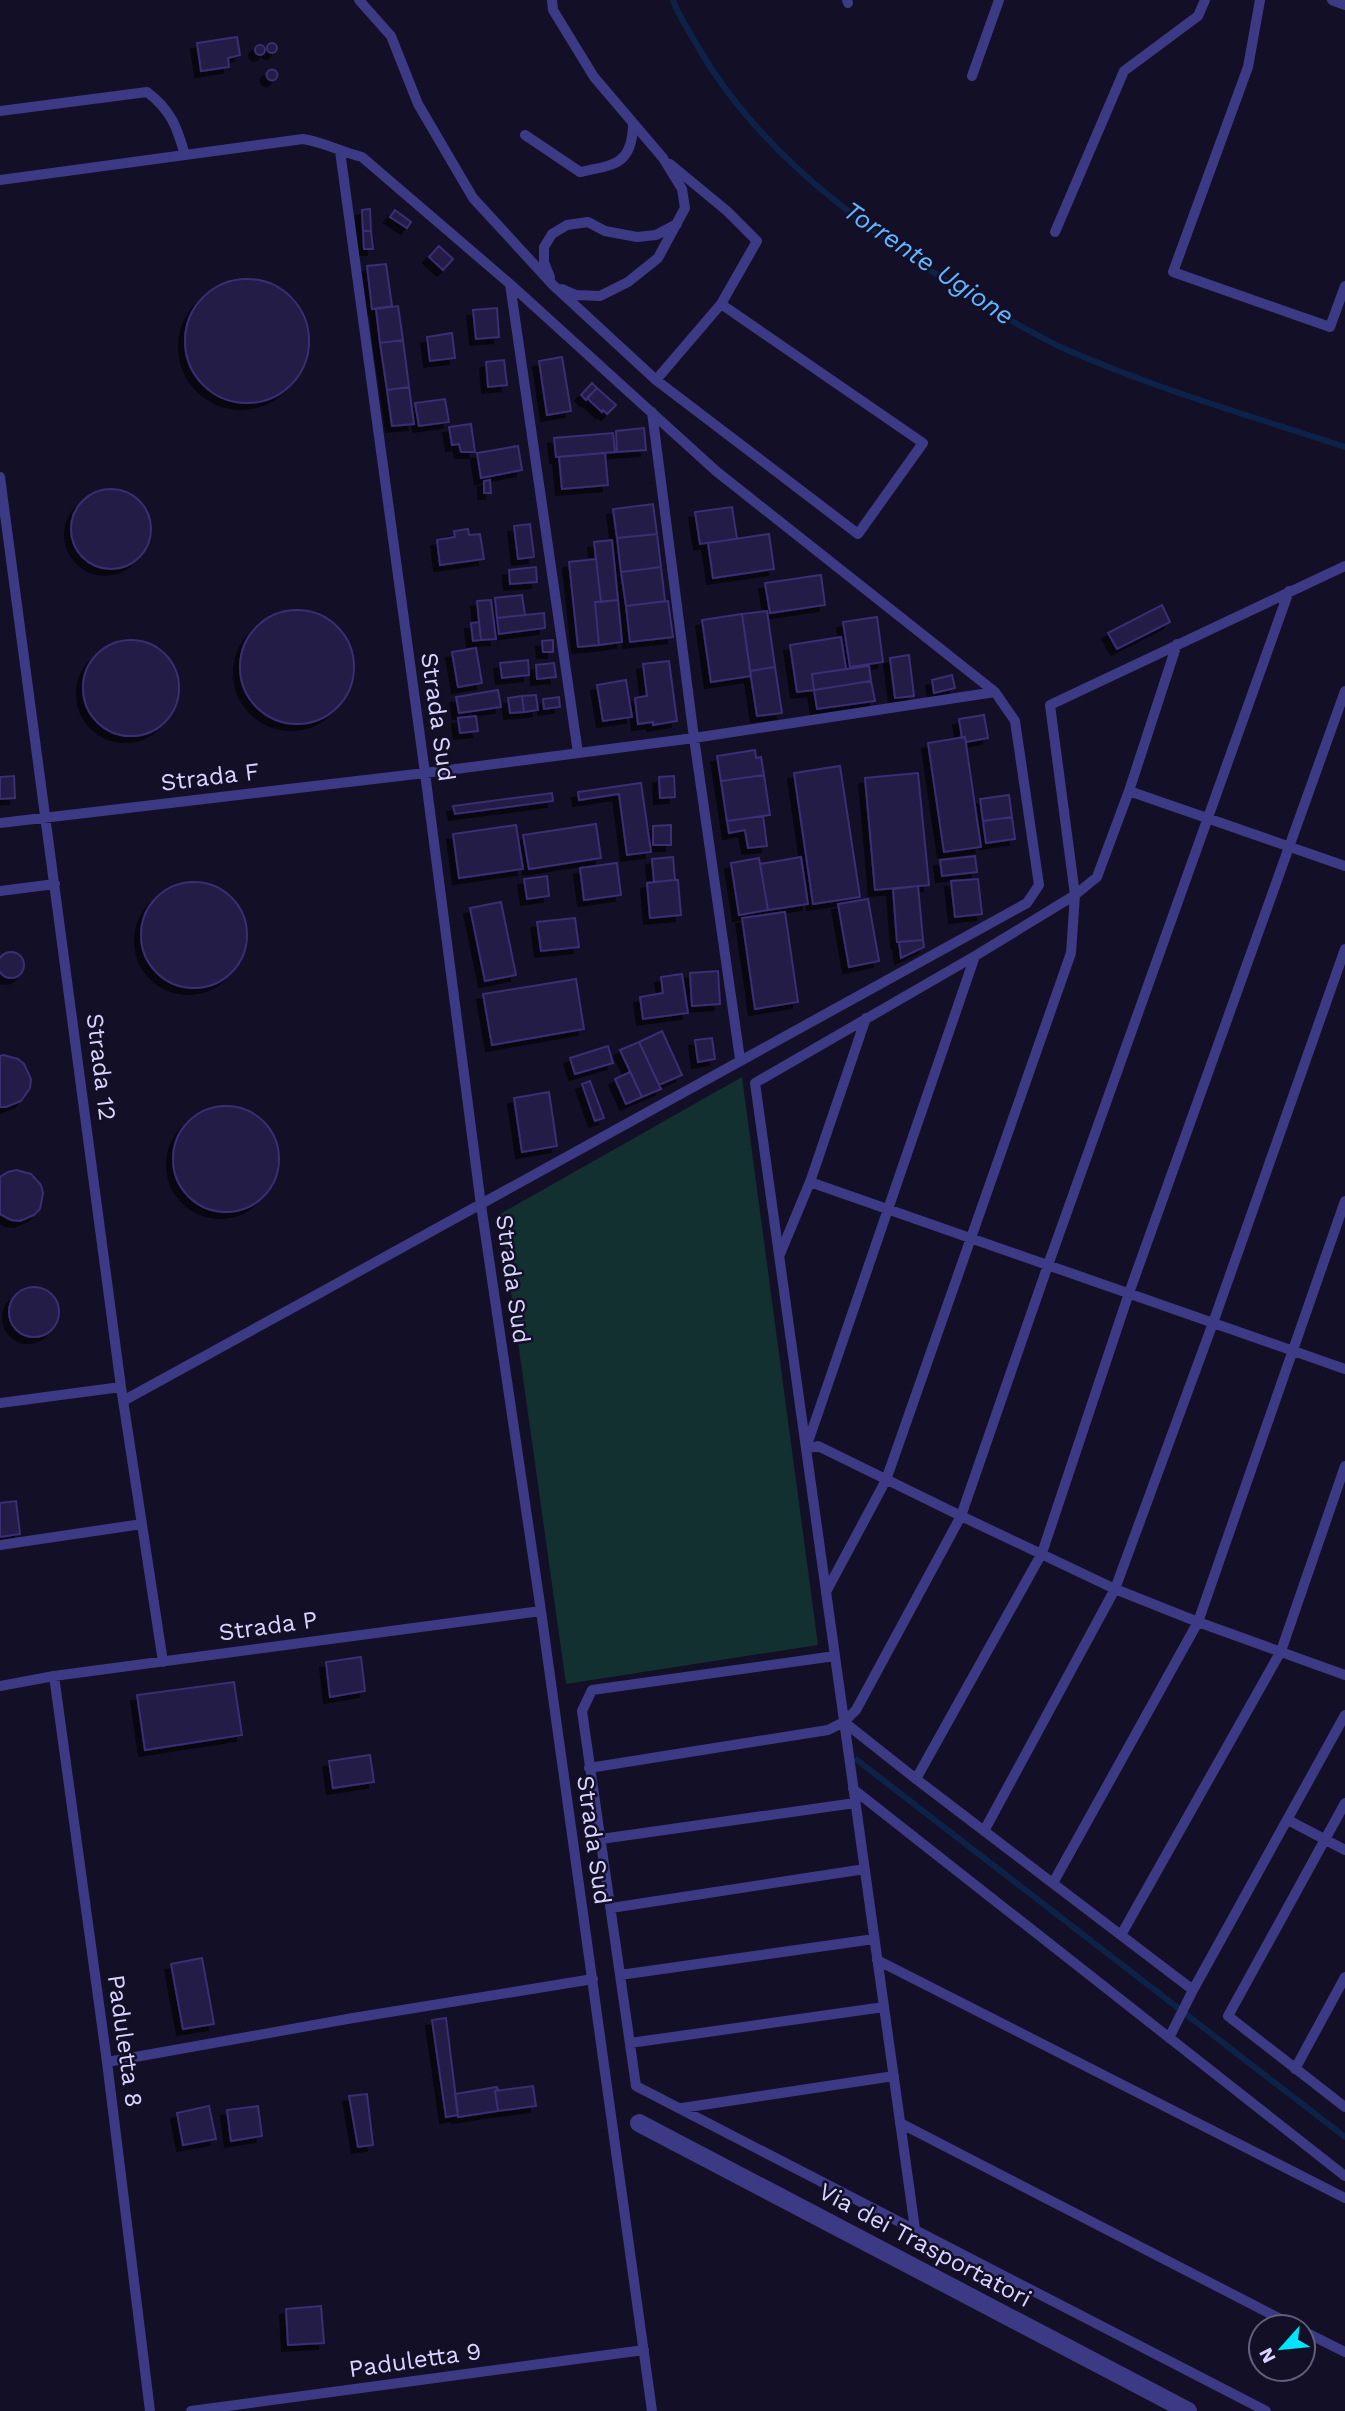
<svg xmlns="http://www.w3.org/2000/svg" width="1345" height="2411" viewBox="0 0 1345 2411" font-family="'Work Sans',sans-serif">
  <defs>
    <filter id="shadow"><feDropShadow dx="-6" dy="6" stdDeviation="0" flood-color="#0009"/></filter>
  </defs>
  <rect width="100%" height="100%" fill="#130f26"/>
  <path fill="#12302f" d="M742,1077L818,1645L566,1684L500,1214Z"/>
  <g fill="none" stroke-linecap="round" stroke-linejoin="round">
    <path stroke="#0c2248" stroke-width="6" d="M673,0C678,15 688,29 695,42C750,139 833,204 924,266C969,296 1016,326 1065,349C1156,389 1251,416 1345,447
      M857,1760L1345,2137"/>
  </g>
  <path fill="#241b47" stroke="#3b2d73" stroke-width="2" filter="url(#shadow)" d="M237,37L240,55L228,58L229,67L201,71L197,43Z
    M267 48a5 5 0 1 1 10 0a5 5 0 1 1-10 0Z
    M255 50a5 5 0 1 1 10 0a5 5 0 1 1-10 0Z
    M266.5 75a5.5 5.5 0 1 1 11 0a5.5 5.5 0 1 1-11 0Z
    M370,209L371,231H363L362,210Z
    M395,210L411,222L407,228L390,217Z
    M363,231H371L373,249H364Z
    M439,246L453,259L443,270L429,257Z
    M386,264L392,306L372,309L367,266Z
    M185 341a62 62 0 1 1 124 0a62 62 0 1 1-124 0Z
    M398,306L403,340L380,343L376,309Z
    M497,308L499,337L476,339L473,310Z
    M452,333L455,358L430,361L427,337Z
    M403,340L409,387L387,390L380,343Z
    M562,357L571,411L547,415L539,361Z
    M504,360L507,385L488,387L486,362Z
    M592,383L597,388L586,400L581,395Z
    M409,387L414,424L392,426L387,390Z
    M597,388L616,405L607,414L603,410L602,412L587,398Z
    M445,399L449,422L419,426L415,403Z
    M471,424L475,452H461L459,444L452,445L449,427Z
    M644,428L646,450L617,452L616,431Z
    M613,433L615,452L556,457L554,438Z
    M518,446L522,470L481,478L477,453Z
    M605,453L608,485L562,489L559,457Z
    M490,480L491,493H484V481Z
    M71 529a40 40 0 1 1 80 0a40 40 0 1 1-80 0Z
    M653,504L657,534L617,538L613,509Z
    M732,507L737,539L700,544L695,512Z
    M530,524L534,557L518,559L514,526Z
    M468,529L469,535L480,534L484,559L440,565L437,540L455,537L454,531Z
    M657,534L661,567L621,572L617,538Z
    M769,534L774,569L713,578L708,543Z
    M612,540L618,600L601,602L594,542Z
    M596,559L601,602H595L599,645L578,647L569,562Z
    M536,567L537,582L510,584L509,570Z
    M661,567L665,601L626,606L621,572Z
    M821,575L825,605L770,613L765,583Z
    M522,595L525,615L497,618L495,598Z
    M491,600L496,639L481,640L477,601Z
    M618,600L622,642L599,645L595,602Z
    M668,601L673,637L630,642L626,606Z
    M1162,605L1170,622L1117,649L1108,633Z
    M240 667a57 57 0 1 1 114 0a57 57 0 1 1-114 0Z
    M767,611L775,667L750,671L742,614Z
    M544,613L545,628L499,634L497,618Z
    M742,614L751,676L711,682L702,620Z
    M877,617L883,662L850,667L843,622Z
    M479,622L481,640L473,641L471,623Z
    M841,637L846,669L812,674L814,690L797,692L790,645Z
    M553,640V652H543L542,641Z
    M83 688a48 48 0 1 1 96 0a48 48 0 1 1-96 0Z
    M476,648L482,683L458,687L452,652Z
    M909,655L914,696L895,698L890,658Z
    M528,660L529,675L502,678L500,663Z
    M669,661L677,721L653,725V722L638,724L635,698L647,696L643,664Z
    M554,663L556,677L537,679L536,665Z
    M869,666L871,681L814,690L812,674Z
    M775,667L782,713L757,716L750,671Z
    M952,675L955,688L934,693L932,680Z
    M626,680L632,717L603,721L597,685Z
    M871,681L875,701L817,709L814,690Z
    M498,690L501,707L459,713L456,697Z
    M536,695L538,710L524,712L522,696Z
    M522,696L524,712L510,713L508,698Z
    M559,697L560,707L544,709L543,699Z
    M984,715L988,738L966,742L965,737L962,738L959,719Z
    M476,716L478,731L460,733L458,718Z
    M965,737L981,847L944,852L928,743Z
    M755,750L756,758L761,757L764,775L721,781L717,756Z
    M840,766L860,897L813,904L794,773Z
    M918,773L929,885L875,890L865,778Z
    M764,775L770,815L727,821L721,781Z
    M14,776L15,798L0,799V777Z
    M674,776L675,797L660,798L659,777Z
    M641,783L651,852L627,855L619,794L579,800L578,792Z
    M552,793L553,801L455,814L453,806Z
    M1009,795L1012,817L983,821L980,799Z
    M763,816L767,846L748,848L745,830L729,833L727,821Z
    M1012,817L1015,839L986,843L983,821Z
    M596,824L601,858L529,869L523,835Z
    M516,825L523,869L459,878L453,834Z
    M671,825V845H653V826Z
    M975,856L977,872L942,876L940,860Z
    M673,857L675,880L654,882L652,859Z
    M801,857L808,904L768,910L760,864Z
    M759,858L768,910L739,915L731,863Z
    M617,863L621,895L584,900L580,868Z
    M547,876L549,896L527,899L524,879Z
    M978,879L982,914L955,917L951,881Z
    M675,880H678L681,915L650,918L647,883Z
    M141 935a53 53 0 1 1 106 0a53 53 0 1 1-106 0Z
    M918,886L923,940L897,942L893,889Z
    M868,899L879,961L849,967L838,904Z
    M501,902L516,975L485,981L470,908Z
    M785,912L798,1002L755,1009L742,918Z
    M575,918L579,947L541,951L537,922Z
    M923,940L924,947L901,958L899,942Z
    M-2 965a13 13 0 1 1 26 0a13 13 0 1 1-26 0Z
    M718,971L720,1004L692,1006L690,973Z
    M682,974L688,1013L643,1019L640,997L663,993L661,977Z
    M576,979L584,1029L492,1045L483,994Z
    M662,1031L682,1075L659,1085L639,1042Z
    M712,1038L715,1059L698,1062L695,1040Z
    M639,1042L661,1089L642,1097L620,1050Z
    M608,1046L613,1063L575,1074L570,1058Z
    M3,1055L18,1059L24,1064L31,1079L30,1088L21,1101L6,1107H0V1056Z
    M630,1072L642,1097L626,1104L615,1079Z
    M590,1081L604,1118L595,1121L582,1084Z
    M549,1092L557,1146L522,1152L514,1098Z
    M173 1159a53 53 0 1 1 106 0a53 53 0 1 1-106 0Z
    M16,1170L31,1174L41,1185L43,1193L40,1209L34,1215L20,1221L11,1220L0,1214V1177L8,1172Z
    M9 1312a25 25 0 1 1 50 0a25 25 0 1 1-50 0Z
    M16,1501L20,1534L0,1537V1503Z
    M361,1657L365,1691L330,1697L326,1662Z
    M234,1682L242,1735L145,1750L137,1695Z
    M370,1755L374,1782L333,1788L329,1761Z
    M202,1958L214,2024L183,2029L171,1964Z
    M446,2018L458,2115L446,2117L432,2020Z
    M533,2086L536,2106L498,2111L495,2091Z
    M497,2087L498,2090L495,2091L498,2111L458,2117L455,2094Z
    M367,2094L373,2145L358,2147L349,2096Z
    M209,2106L216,2139L183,2145L177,2113Z
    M258,2106L262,2136L231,2141L227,2110Z
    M321,2306L324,2343L288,2345L286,2309Z"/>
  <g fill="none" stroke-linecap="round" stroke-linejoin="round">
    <path stroke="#3d3a85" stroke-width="10" d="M359,0L391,36L418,104L473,198L553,285L656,380L858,534L923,443L721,304L656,380
      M552,0L553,10L594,77L663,158L682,189L685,208L658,258L628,282L600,296L576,295L562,289
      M847,0L848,3
      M1260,0L1248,67L1173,272L1330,327L1345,286
      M1332,0L1345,5
      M972,76L999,0
      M0,111L147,92C171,110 177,127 185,155
      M525,135L580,172C615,165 632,164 633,125
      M340,151L425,773L481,1205L541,1611L652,2411
      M670,164L727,211L757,241L721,304
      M0,180L303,139C324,142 341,152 362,157L510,284L716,471L995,692L1015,721L1039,885L1027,903C725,1067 425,1236 123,1401
      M1055,232L1124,71L1198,16L1205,0
      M550,277L544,262V247L552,234L567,225L588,222L605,231L637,237L656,235L677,224
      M510,284L578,753
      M652,412L694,738L740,1059
      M0,477L121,1387L163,1662
      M1129,791L1345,866
      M0,823L425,773L694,738L995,692
      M0,891L55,884
      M810,1182L1345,1369
      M780,1254L810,1182L866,1018
      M0,1403L121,1387
      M807,1445L975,956
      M806,1449L818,1446L961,1516L1115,1589L1198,1622L1345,1675
      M0,1545L142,1524
      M826,1592L886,1480L1071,953L1075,895L1097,877L1129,791L1177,644
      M835,1656L592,1690L582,1711L636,2086L1266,2411
      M54,1676L107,2062L150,2411
      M0,1686L54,1676L541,1611
      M589,1768L828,1730L844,1722
      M916,1779L1042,1553L1129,1293L1345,691
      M853,1789L1345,2176
      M1345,1803L1228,2016L1345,2107
      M1288,1820L1345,1850
      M984,1831L1115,1589L1213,1323L1345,949
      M601,1839L855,1803
      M1053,1883L1198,1622L1345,1201
      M611,1908L865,1869
      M1121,1935L1281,1651L1345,1466
      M877,1960L1345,2198
      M620,1975L874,1939
      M1193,1990L1345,1715
      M1169,2038L1193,1990L916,1779L844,1722L856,1710L961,1516L1048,1265L1289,591
      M630,2043L884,2007
      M107,2062L353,2018L593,1979
      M1295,2069L1345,1977
      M682,2108L894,2076
      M900,2123L1296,2327
      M915,2229L755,1083L975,956L1075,895L1050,705L1345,566
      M1303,2331L1345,2352
      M191,2411L644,2350"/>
    <path stroke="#3d3a85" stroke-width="18" d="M639,2123L1188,2411"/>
  </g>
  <g text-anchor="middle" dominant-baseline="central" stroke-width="5" stroke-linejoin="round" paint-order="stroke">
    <g font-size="24" fill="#d9d4ff" stroke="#130f26">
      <text transform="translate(438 717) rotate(82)">Strada Sud</text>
      <text transform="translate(210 777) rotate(-7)">Strada F</text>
      <text transform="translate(101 1067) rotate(83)">Strada 12</text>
      <text transform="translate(513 1279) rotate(82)">Strada Sud</text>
      <text transform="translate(268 1626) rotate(-8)">Strada P</text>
      <text transform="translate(594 1840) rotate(82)">Strada Sud</text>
      <text transform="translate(125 2041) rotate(82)">Paduletta 8</text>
      <text transform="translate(925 2245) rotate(28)">Via dei Trasportatori</text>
      <text transform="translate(415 2360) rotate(-8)">Paduletta 9</text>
    </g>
    <g font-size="26" font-style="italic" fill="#62b6ff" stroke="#130f26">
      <text transform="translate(929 263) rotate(34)">Torrente Ugione</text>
    </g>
  </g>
  <g transform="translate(1282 2348) rotate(243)"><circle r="33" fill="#130f26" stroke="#625e7d" stroke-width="2"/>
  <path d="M0-5L12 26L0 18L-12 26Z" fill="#00e5ff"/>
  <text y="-10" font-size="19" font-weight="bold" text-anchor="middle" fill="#d9d4ff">N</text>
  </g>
</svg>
